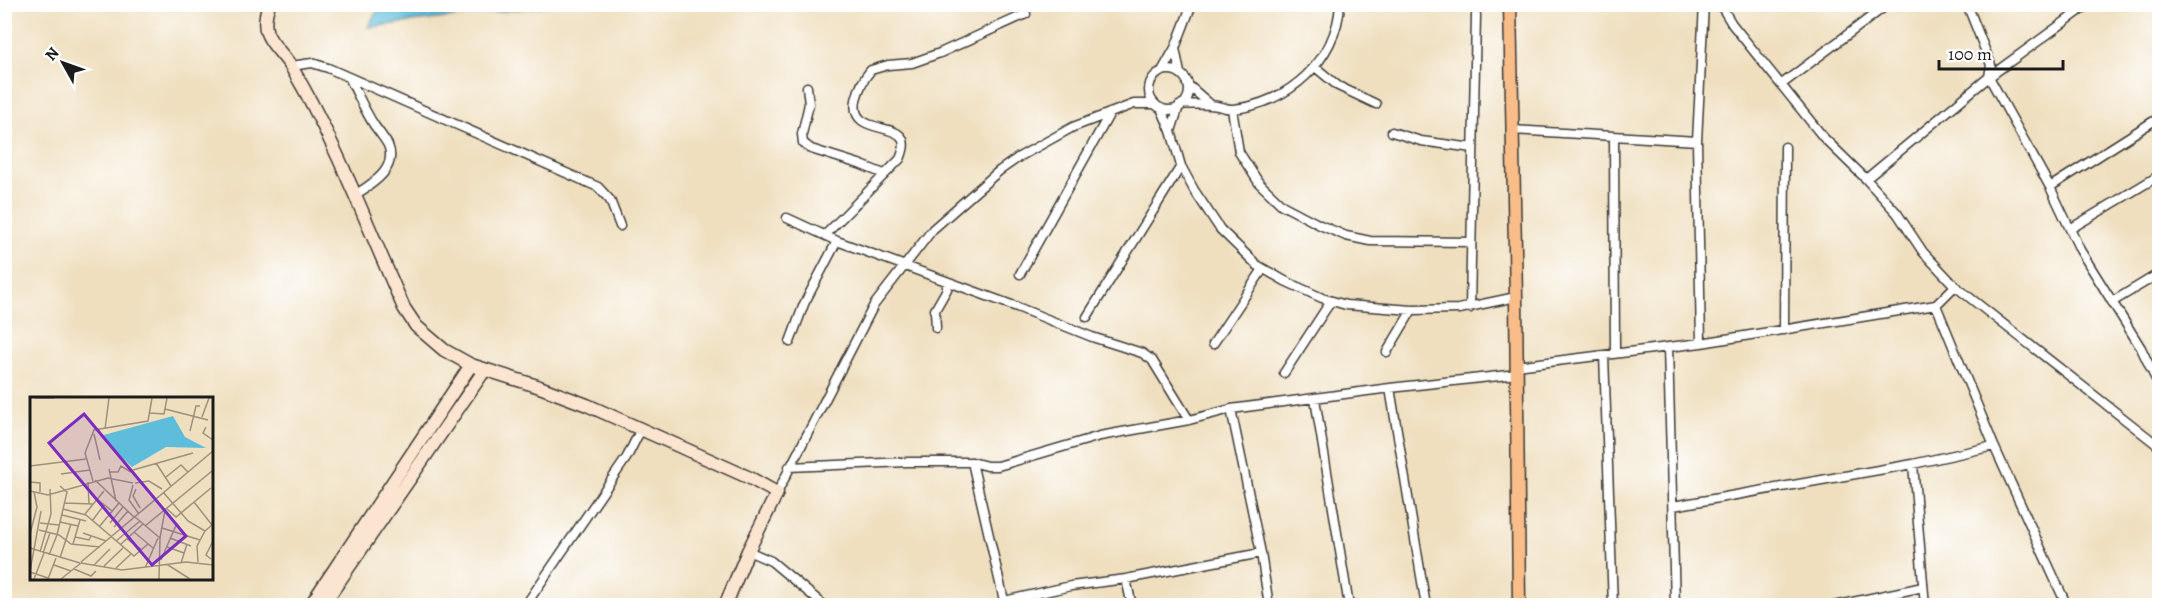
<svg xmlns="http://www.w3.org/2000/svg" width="2164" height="610" viewBox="0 0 2164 610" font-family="Alegreya,serif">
  <rect width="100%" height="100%" fill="#fff"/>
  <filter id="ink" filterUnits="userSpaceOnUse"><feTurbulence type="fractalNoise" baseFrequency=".0167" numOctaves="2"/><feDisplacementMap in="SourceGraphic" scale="12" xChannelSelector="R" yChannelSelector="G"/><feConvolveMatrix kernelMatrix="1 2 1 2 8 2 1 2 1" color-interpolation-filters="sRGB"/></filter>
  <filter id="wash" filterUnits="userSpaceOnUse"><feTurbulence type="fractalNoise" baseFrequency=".008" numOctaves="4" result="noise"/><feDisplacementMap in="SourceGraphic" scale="24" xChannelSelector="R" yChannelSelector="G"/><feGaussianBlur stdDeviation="1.35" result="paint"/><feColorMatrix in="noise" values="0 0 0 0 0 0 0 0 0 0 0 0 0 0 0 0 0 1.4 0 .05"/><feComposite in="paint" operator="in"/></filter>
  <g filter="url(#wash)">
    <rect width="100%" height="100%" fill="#efdfbf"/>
    <path fill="#5dbddb" stroke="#3c6c7c" stroke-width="1.5" d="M381,5V4L554,5L368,27Z"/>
  </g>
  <g filter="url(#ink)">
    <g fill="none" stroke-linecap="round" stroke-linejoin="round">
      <g stroke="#3c3934" stroke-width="11">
        <path id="street" d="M1720,4L1732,24L1824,138L1866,179L1897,213L1923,252L1955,286
          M1967,4L1991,65L1989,77L2050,187L2080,250L2141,348L2160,388
          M1175,48L1180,73
          M291,66L312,63L328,68L598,187L610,200L620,226
          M1315,67L1338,86L1376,104
          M1149 90a20 20 0 1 1 40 0a20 20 0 1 1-40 0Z
          M1162,71L1175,48L1192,4
          M350,79C358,95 365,111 374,125C379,132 384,138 388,145C398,169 372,184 355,195
          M1187,84L1211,105
          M1782,84L1888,4
          M807,87L809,104L802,134L803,143L811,149L859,164L884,174
          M1182,104C1191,105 1201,104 1210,105C1218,105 1225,109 1233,109C1288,104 1337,60 1340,4
          M1161,108L1171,131L1181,166L1194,190L1220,229L1257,265L1285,281L1322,298L1346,305L1412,310L1459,309L1516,297
          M1232,109L1239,152L1259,183L1282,205L1320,225L1346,236L1370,241L1471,242
          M1512,130L1697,141
          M1171,131L1179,106
          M1392,132L1421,141L1473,148
          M1614,136L1615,353
          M1866,179L1989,77L2089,4
          M2050,187L2160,117
          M787,218L837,241L1017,307L1092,337L1142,353L1152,360L1189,420
          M2070,229L2160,175
          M825,235L900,159C921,113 848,143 856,100C859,88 863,79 871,70L888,65L912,63L940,53L1026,14
          M1020,274L1110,113
          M2112,302L2160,273
          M1936,305L1994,446L2067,606
          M1470,308L1476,15
          M1087,317L1181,166
          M936,328L935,310L947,289V282
          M1784,330L1785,147
          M790,342L804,304L837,241
          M1701,343L1697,141L1704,4
          M1213,344L1263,269
          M1668,347L1675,606
          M1387,352L1412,310
          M1604,355L1613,606
          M1516,366L1701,343L1936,305L1955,286L2160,447
          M1284,373L1331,301
          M1390,388L1426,606
          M1315,399L1349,606
          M1231,409L1261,553L1269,606
          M972,462L1005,605
          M1913,464L1925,606
          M789,467L907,462H972L987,466H998L1100,436L1189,420L1231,409L1390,388L1517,374
          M777,493L874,305L933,229L999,171L1019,157L1073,127L1134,104H1155
          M1673,506L1913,464L1994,446
          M748,551L771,561L825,606
          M1126,579L1132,606
          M1004,601L1071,586L1126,579L1261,553
          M525,606L627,457L641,429
          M1834,606L1923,587"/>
      </g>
      <g stroke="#3c3934" stroke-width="15">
        <path id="secondary" d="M269,4C257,38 276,43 292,68C337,144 368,228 404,308L416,326L444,350L471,365L537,386L587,405L750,478L777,493L748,551L725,606
          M310,606L471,365
          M322,606L484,371"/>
      </g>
      <g stroke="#3c3934" stroke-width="15">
        <path id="primary" d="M1510,4L1516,297L1519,606"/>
      </g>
      <use href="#street" stroke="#fff" stroke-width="8"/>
      <use href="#secondary" stroke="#fce5d0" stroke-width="12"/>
      <use href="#primary" stroke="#f8bd89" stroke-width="12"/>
    </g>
  </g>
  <g transform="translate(30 397)">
    <rect width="183" height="183" fill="#efdfbf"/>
    <path d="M143,19L155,40L176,51L136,50L102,70L70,39Z" fill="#5dbddb"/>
    <path fill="none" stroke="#9b917e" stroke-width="1.5" d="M5,1H24M135,12L178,23M120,16L134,17L137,1M172,20L179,1M176,30L173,36L183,43M75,32L79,1M160,34L166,9H170M64,37L70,63M126,66L141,89M0,69L56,62M79,72L86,104M103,73L163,56M79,75H88L91,69L101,75M31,77L60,73M136,80L151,68L158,75M65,83L104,120M63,84L55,56L64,33L118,24L122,1M0,85L10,86V95M58,85L59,107M105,86L119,84L132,92M103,88L99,103L109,117M106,92L103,99L110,111M0,94L18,98L78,81L103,86M133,95L158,124L175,134L183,127M67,102L82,114M164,105L182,128M34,106L63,107M33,112L56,118L104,159L118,147M137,112L146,120L181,91M55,117L74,94M32,118L56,124M105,120L130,141L129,182M62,124L74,108M30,125L48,129M10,126L29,128M80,126L93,110M115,129L182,74M69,130L89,106M84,130L98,114M132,131L170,143M9,133L29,138L41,147L70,150M104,135L123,151M53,136L76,144M0,137L7,110L4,95M27,138L37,95L30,89M45,140L59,143L61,139M130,141L135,113M140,141L161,149M97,142L112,153M86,144L110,124M43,147L50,123M90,148L113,127M137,150L154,156M0,151L50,166M10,155L21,117L20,92M13,156L20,136M19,158L27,138M30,161L41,127M181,162L176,158L183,144M131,163L147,126M51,165L183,54M168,165L167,149L175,134M51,166L92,173L156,165L183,168M151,166L157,147M24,168L41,174M64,168L80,152M138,168L160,182M74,169L93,151M86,171L101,157M115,171L128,141M44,172L61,179L66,174M0,174L11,114M0,175L18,181M4,182L14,156M18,182L26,161M31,182L51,166"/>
    <path fill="#7b2cbf" fill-opacity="0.15" stroke="#7b2cbf" stroke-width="3" d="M54,17L156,139L122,168L19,46Z"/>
    <rect width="183" height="183" fill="none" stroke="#1c1c1c" stroke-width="3"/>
  </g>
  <rect width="2164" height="610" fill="none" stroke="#fff" stroke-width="24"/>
  <g transform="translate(63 63) rotate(310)" stroke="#ffffff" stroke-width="4.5" paint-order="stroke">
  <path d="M0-4.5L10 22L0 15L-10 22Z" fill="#1c1c1c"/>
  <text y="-9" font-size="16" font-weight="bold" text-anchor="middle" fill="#1c1c1c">N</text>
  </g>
  <path d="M1939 60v9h124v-9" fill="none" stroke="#1c1c1c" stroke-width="3"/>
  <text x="1948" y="60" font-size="18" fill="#1c1c1c" stroke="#ffffff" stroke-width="4.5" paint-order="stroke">100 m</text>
</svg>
